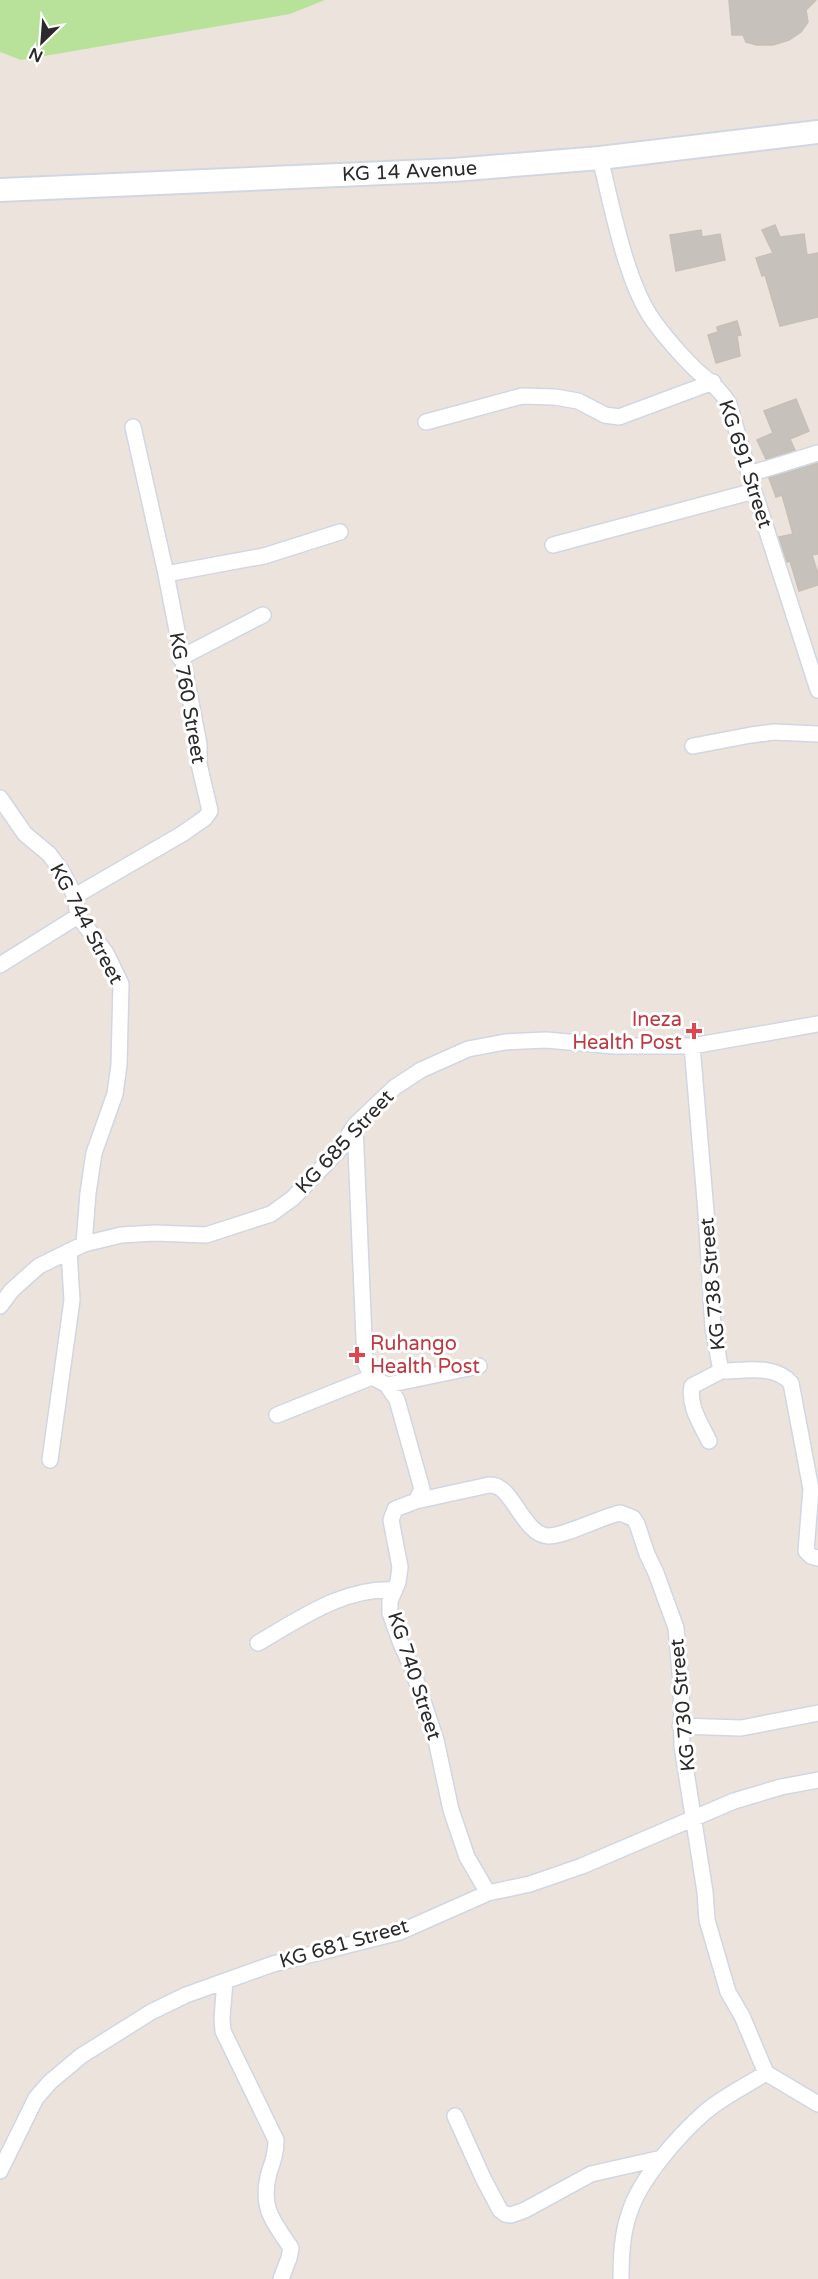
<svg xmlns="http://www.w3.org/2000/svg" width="818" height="2279" viewBox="0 0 818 2279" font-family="'Varela Round',sans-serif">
  <rect width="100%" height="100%" fill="#ece4dc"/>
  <path fill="#b8e299" d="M0,0H325L290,14L21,60L0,52Z"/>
  <path fill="#c7c1bc" stroke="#c7bfb6" stroke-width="1.5" d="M729,0H816L806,10L808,22L801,32L789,40L773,45H757L746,42L743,35H732Z
    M775,225L780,237L804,234L807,255L818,253V317L780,326L765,275L762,276L756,258L773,253L762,230Z
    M701,230L702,237L720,234L725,260L676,271L670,235Z
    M737,321L741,335L737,336L740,356L716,363L708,335L718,332L717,327Z
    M796,399L809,431L790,439L795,450L766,459L757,440L773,433L764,411Z
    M818,463V554L812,555L818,574V585L799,591L790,561L787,562L779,537L793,534L782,495L776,497L769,478Z"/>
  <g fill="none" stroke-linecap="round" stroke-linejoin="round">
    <g stroke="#d1d6e3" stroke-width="18">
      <path id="minor" d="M600,158C612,206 626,285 655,323C666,338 681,355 694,368C707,380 720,388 729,404L754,491L818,690
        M426,422L522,396L555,397L578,401L605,415L619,417L713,382
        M749,474L818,453
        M553,545L754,491
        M166,574L264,556L340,532
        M180,658L263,615
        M693,746L751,735L774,732L818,734
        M0,798L25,834L49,854L61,870L75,896L78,916L106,953L121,984L119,1065L115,1094L94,1153L88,1193L84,1244
        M75,896L182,834L205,818L210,811L199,764V744L166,574L133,427
        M0,965L78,916
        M692,1046L706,1212L713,1328L721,1371C744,1371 775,1364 791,1383L811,1489L806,1551L811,1556L818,1558
        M355,1125L365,1362L372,1377L387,1385L397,1400L422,1489L416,1501L395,1509L391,1520L400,1567L398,1582L390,1601V1613L401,1644L412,1668L436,1740L451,1810L467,1857L488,1893
        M0,1306L12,1290L39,1266L84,1244L121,1235L155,1233L206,1235L271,1214L293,1198L339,1150L355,1125L395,1087L421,1070L468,1049L505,1042L546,1040L614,1046H692L818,1024
        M387,1385L479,1366
        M277,1415L372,1377
        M709,1441C701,1424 688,1406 692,1386L721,1371
        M50,1460L72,1300L69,1251
        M416,1501L489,1485C492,1485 495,1485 498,1487C514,1494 526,1535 548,1536C566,1536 600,1517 620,1513L633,1518L637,1524L647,1554L656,1573L676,1628L681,1684L682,1746L705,1892L707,1920L728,1992L742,2016L766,2073L818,2104
        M258,1643C301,1618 344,1587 395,1590
        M680,1726L741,1728L818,1713
        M225,1981L222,2018L223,2031L276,2140C276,2153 273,2161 269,2173C260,2207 272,2220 291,2248L289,2258L281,2279
        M455,2116L484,2180L500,2210L505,2214L511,2215L525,2210L591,2174L662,2158
        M0,2171L36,2098L50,2082L81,2056L151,2012L186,1995L273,1964L400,1932L488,1893L530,1884L582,1866L734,1801L781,1787L818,1780
        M621,2279C621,2256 622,2233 630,2211C641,2178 678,2136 704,2113C722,2097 746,2086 766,2073"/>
    </g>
    <g stroke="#d1d6e3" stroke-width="26">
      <g id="secondary">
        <path id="s1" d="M0,190L453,170L600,158L818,132"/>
      </g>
    </g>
    <use href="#minor" stroke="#fff" stroke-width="15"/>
    <use href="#secondary" stroke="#fff" stroke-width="22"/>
  </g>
  <g fill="#e0444e" stroke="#fff" stroke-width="2">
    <path d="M691 1022h6v6h6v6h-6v6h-6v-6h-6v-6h6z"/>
    <path d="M354 1346h6v6h6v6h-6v6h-6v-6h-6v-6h6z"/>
  </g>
  <g text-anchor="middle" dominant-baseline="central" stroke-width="6" stroke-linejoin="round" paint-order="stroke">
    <g font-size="20" fill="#2a2a2a" stroke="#fff">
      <text stroke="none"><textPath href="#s1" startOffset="410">KG 14 Avenue</textPath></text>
      <text transform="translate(745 464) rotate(72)">KG 691 Street</text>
      <text transform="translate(187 698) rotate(80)">KG 760 Street</text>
      <text transform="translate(86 924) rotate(62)">KG 744 Street</text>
      <text transform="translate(345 1142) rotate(-47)">KG 685 Street</text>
      <text transform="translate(713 1284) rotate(-95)">KG 738 Street</text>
      <text transform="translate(414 1676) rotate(72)">KG 740 Street</text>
      <text transform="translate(683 1705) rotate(-95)">KG 730 Street</text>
      <text transform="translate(344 1944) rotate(-16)">KG 681 Street</text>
    </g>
    <g font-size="20" fill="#be3a42" stroke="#fff" text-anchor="end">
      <text x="682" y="1020">Ineza<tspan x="682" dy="23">Health Post</tspan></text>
      <text x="370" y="1344" text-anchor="start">Ruhango<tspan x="370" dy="23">Health Post</tspan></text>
    </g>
  </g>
  <g transform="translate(42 42) rotate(205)" stroke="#ffffff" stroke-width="4.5" paint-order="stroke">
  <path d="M0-4.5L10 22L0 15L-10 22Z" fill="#2a2a2a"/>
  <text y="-9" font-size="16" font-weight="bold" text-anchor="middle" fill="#2a2a2a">N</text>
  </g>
</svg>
